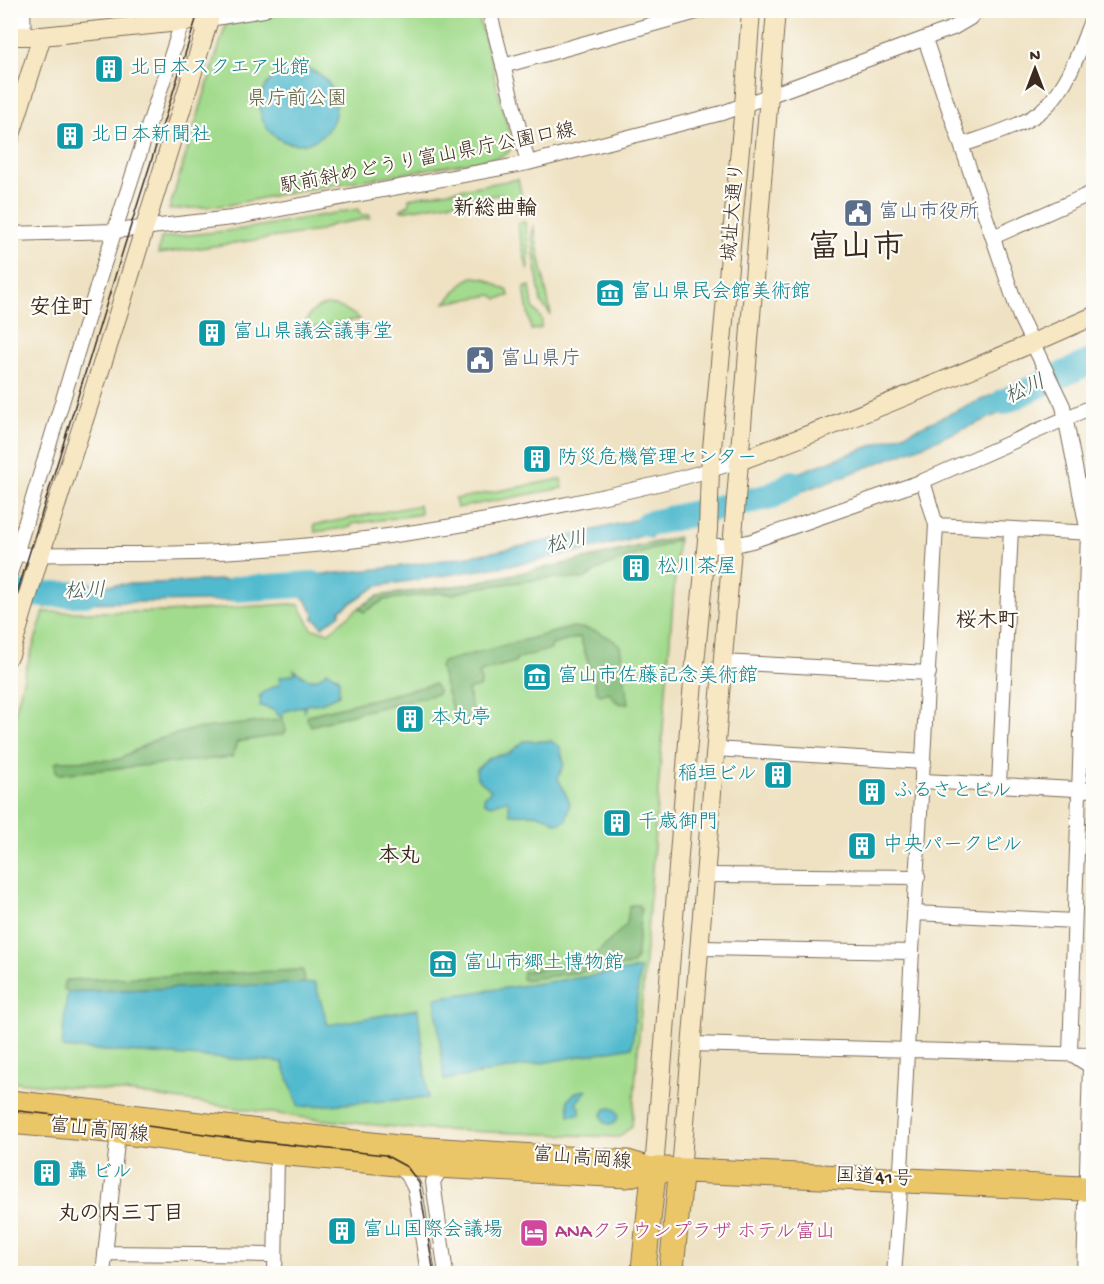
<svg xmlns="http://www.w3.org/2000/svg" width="1104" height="1284" viewBox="0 0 1104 1284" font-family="'Gochi Hand','Klee One',sans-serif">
  <rect width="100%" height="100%" fill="#fdfcf7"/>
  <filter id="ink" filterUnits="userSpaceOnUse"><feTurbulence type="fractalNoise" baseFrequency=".0167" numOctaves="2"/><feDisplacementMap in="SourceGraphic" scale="12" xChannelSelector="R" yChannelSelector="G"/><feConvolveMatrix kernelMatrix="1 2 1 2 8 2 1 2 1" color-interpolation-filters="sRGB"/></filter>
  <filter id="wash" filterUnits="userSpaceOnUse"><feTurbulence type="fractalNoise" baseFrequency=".008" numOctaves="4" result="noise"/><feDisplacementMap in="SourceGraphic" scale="24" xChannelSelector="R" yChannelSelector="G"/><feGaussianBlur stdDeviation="1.35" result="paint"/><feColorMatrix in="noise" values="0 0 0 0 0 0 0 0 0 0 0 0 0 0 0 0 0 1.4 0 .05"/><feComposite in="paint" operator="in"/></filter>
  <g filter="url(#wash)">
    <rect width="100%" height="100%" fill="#efe2c3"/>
    <path fill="#a2db8d" stroke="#6e8256" stroke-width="1.5" d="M289,11H477L490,59L494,67V76L512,143C511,155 503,156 493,158L287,193L228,205L169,210L226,24Z
      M518,179L524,208L506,211L502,194L401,211V209L409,205V198Z
      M358,209L361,215H370V218L331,225L319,231L158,254L161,238L243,229Z
      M525,222C527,238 531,256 528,271L517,223Z
      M533,224L551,315L541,303L532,238Z
      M473,277L484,278L508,291L509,296L497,299L492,295L445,303L465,281Z
      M530,286L533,307L542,320L541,328L531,330L524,288Z
      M325,305C338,304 350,311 360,319L315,327L310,334L304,335C305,319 310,309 325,305Z
      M561,479L563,488L457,508L455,499Z
      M419,505L421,514L352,524L351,527L315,532L314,525Z
      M678,537L632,1126L619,1137L415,1129L306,1118L134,1093L15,1082L11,1078V729L26,669L44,612H166L290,604L299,605L312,629L329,632L360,607L378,596L462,585L572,563Z"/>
    <path fill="#81bb78" stroke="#5e724b" stroke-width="1.5" d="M678,537V540L603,567L584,579L547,578L476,588L453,594L439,593L384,600L364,612L360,609V607L378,596L462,585L572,562Z
      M573,627C588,628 609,634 620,646L628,703C616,706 615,699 609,692L601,695L598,694L580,637L552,645L551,649L516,659L515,662L480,672L481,686L468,690L474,720H458L454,716L440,668L442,662Z
      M434,684L438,691L437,694L352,714L311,726L307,718L308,715Z
      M279,720L284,722L286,731L284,734L237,742L232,757L59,774L56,771L55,764L58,761L113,760L120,759L152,741L194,729Z
      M631,905H639L641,909L636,960L631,965L524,980L522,979L523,972L592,958L627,924L629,907Z
      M302,970C305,975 306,979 303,984L68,992L64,989V983L67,980Z"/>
    <path fill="#51bace" stroke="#467276" stroke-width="1.5" d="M260 106a38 38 0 1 1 76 0a38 38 0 1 1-76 0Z
      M1093,349V371L1067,383L1068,378L1065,373L1062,372L1058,365Z
      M1030,378L1034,390L1037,391L1040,396C957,433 874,466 789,496L781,502L761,508L762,488L776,481L909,432Z
      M680,507L678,524L651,531V538L643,535L626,541L530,562L377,586L340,610V614L322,627L318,621L313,619L315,616C304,596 304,592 280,596L277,577C411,571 552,545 680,507Z
      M268,578L270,598L217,601L63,603L54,604L46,608L53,582L81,585H109Z
      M294,670C308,679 313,685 327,671L339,678V695L321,703L306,705L304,711L303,706L283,712L282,719L274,710L260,706L261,698L259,697C265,689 271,688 280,684V677L295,674Z
      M524,741H551L560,747L564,764L558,778L570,803L566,820L561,823H555C544,810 526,816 510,814L508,801L506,800L492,805L484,803V798L491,790L477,778L476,770C491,755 488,757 508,754Z
      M640,969L632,1047L444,1080L435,998Z
      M315,983L328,1025L418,1009L428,1098L299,1107L282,1062L62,1048L65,1010L68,992Z
      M587,1090L576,1103L580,1107V1114L569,1115L568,1100L576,1092Z
      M602 1116a8 8 0 1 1 16 0a8 8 0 1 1-16 0Z"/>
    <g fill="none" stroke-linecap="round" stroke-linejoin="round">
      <path stroke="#51bace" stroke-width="26" d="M1003,402L1094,360
        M647,524L771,496L793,483
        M236,589L313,584
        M10,595L85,594"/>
    </g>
  </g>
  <g filter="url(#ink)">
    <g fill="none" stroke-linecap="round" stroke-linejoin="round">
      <g stroke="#7a6a58" stroke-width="16">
        <path id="street" d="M23,10L24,36
          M489,10L528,163
          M209,19L264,10
          M925,39L1020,317L1063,406L1088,533L1070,1053L1090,1066L1084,1274
          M503,66L704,10
          M962,145C985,137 1010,130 1031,118C1067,97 1079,50 1094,13
          M10,234L115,231L232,218L528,163L722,113L953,28L970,18L977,10
          M993,237L1094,192
          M936,525L1094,533
          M707,546H731L752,541L923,481L1094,406
          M10,555C95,553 181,556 265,549C366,542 464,526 562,505C622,493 681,480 739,461
          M10,574L103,267L186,10
          M722,662L929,673
          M715,749L924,762
          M923,781L1094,790
          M999,785L1011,529
          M705,875L918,877
          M915,913L1074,921
          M699,948L912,952
          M691,1044L1094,1055
          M397,1165L408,1175L415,1189L428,1274
          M105,1253L275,1255
          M103,1274L118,1133
          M275,1274L277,1154
          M446,1274L433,1182L440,1170L446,1167
          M894,1274C903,1166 906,1059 912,951C920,809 929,667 936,525L923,481"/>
      </g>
      <g stroke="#7a6a58" stroke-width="20">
        <path id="secondary" d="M10,36H42L209,19
          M10,138L42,36
          M739,461C858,417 977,368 1094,316
          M10,655L40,555L109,343L212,10
          M654,1169L691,704L708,530L710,470L744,106L751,10
          M681,1171L776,10"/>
      </g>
      <g stroke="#7a6a58" stroke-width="23">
        <path id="primary" d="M10,1101L398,1146L628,1161L654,1169
          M10,1123L118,1133L277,1154L397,1165L627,1177L654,1169"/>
      </g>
      <g stroke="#7a6a58" stroke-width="26">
        <path id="highway" d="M643,1274L654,1169L1094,1189
          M671,1274L681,1171"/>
      </g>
      <use href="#street" stroke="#fff" stroke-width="14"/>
      <use href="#secondary" stroke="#f7e8c3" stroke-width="18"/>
      <use href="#primary" stroke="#ebc669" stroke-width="21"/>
      <use href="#highway" stroke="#ebc669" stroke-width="24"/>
      <path stroke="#3b2a1e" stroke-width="1.5" d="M10,616L125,244L199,10
        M10,1110L126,1123L254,1141L385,1155L407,1167L419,1183L434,1274"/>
    </g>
  </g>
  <defs>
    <g id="building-square" transform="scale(1.5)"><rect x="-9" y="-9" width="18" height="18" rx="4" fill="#0f9aa8" stroke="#fdfcf7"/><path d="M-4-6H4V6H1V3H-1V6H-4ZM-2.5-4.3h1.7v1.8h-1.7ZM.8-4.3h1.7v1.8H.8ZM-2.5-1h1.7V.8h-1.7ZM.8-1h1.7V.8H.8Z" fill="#fff"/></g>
    <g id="civic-square" transform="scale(1.5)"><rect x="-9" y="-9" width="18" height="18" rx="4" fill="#5c6f8a" stroke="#fdfcf7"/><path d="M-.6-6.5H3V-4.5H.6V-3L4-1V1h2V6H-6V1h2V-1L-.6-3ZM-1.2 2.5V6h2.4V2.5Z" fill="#fff"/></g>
    <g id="museum-square" transform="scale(1.5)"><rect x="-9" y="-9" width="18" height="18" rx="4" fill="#0f9aa8" stroke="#fdfcf7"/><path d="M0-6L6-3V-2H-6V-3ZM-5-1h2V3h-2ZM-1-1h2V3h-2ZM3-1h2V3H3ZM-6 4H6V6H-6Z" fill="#fff"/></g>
    <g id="hotel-square" transform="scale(1.5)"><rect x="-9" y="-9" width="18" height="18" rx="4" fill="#d1479c" stroke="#fdfcf7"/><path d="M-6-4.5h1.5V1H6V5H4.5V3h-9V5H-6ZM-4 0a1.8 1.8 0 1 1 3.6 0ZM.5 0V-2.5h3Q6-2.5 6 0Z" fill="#fff"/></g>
  </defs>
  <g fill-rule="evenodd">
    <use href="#building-square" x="109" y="69"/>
    <use href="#building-square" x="70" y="136"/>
    <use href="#civic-square" x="858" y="213"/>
    <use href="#museum-square" x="610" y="293"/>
    <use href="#building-square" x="212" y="333"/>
    <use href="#civic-square" x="480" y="360"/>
    <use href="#building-square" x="537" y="459"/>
    <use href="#building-square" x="636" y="568"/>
    <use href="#museum-square" x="537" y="677"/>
    <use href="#building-square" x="410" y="719"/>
    <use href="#building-square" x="778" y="775"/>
    <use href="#building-square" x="872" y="792"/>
    <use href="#building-square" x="617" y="823"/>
    <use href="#building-square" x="862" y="846"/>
    <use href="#museum-square" x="443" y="964"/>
    <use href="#building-square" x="47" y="1173"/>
    <use href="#building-square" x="342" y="1231"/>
    <use href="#hotel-square" x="534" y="1233"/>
  </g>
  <g text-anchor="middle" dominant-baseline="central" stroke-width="4.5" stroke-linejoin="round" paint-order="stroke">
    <g font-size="20" fill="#0d838f" stroke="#fdfcf7" text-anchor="start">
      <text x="130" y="69">北日本スクエア北館</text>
      <text x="91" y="136">北日本新聞社</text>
      <text x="631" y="293">富山県民会館美術館</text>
      <text x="233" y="333">富山県議会議事堂</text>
      <text x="558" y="459">防災危機管理センター</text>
      <text x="657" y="568">松川茶屋</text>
      <text x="558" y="677">富山市佐藤記念美術館</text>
      <text x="431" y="719">本丸亭</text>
      <text x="757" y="775" text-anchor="end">稲垣ビル</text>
      <text x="893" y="792">ふるさとビル</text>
      <text x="638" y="823">千歳御門</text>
      <text x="883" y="846">中央パークビル</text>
      <text x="464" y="964">富山市郷土博物館</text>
      <text x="68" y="1173">轟 ビル</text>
      <text x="363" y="1231">富山国際会議場</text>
    </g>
    <g font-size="20" fill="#5a5f3f" stroke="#fdfcf7">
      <text x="297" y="100">県庁前公園</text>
    </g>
    <g font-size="20" fill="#3b2a1e" stroke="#fdfcf7">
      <text transform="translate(428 160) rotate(-11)">駅前斜めどうり富山県庁公園口線</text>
      <text transform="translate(735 212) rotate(-85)">城址大通り</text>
      <text transform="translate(99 1132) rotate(6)">富山高岡線</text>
      <text transform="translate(582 1160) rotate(5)">富山高岡線</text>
      <text transform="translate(874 1179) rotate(3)">国道41号</text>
    </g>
    <g font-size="20" fill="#4e5e75" stroke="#fdfcf7" text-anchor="start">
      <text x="879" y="213">富山市役所</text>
      <text x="501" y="360">富山県庁</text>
    </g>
    <g font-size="20" fill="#b23c85" stroke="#fdfcf7" text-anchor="start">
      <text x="555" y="1233">ANAクラウンプラザ ホテル富山</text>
    </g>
    <g font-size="21" font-weight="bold" fill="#3b2a1e" stroke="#fdfcf7">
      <text x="495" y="210">新総曲輪</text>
      <text x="61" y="309">安住町</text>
      <text x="987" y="622">桜木町</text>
      <text x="399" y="857">本丸</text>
      <text x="121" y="1215">丸の内三丁目</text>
    </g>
    <g font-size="21" font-style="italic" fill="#435c5c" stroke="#fdfcf7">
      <text transform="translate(1026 391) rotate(-25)">松川</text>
      <text transform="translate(567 544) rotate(-13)">松川</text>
      <text transform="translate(85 593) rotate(-2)">松川</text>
    </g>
    <g font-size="32" font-weight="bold" fill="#3b2a1e" stroke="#fdfcf7">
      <text x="856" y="250">富山市</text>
    </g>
  </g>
  <rect width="1104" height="1284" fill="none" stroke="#fdfcf7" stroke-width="36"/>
  <g transform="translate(1035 69)" stroke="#fdfcf7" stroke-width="4.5" paint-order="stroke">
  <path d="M0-4.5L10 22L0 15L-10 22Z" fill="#3b2a1e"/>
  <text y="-9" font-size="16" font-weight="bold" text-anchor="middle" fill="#3b2a1e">N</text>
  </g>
</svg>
